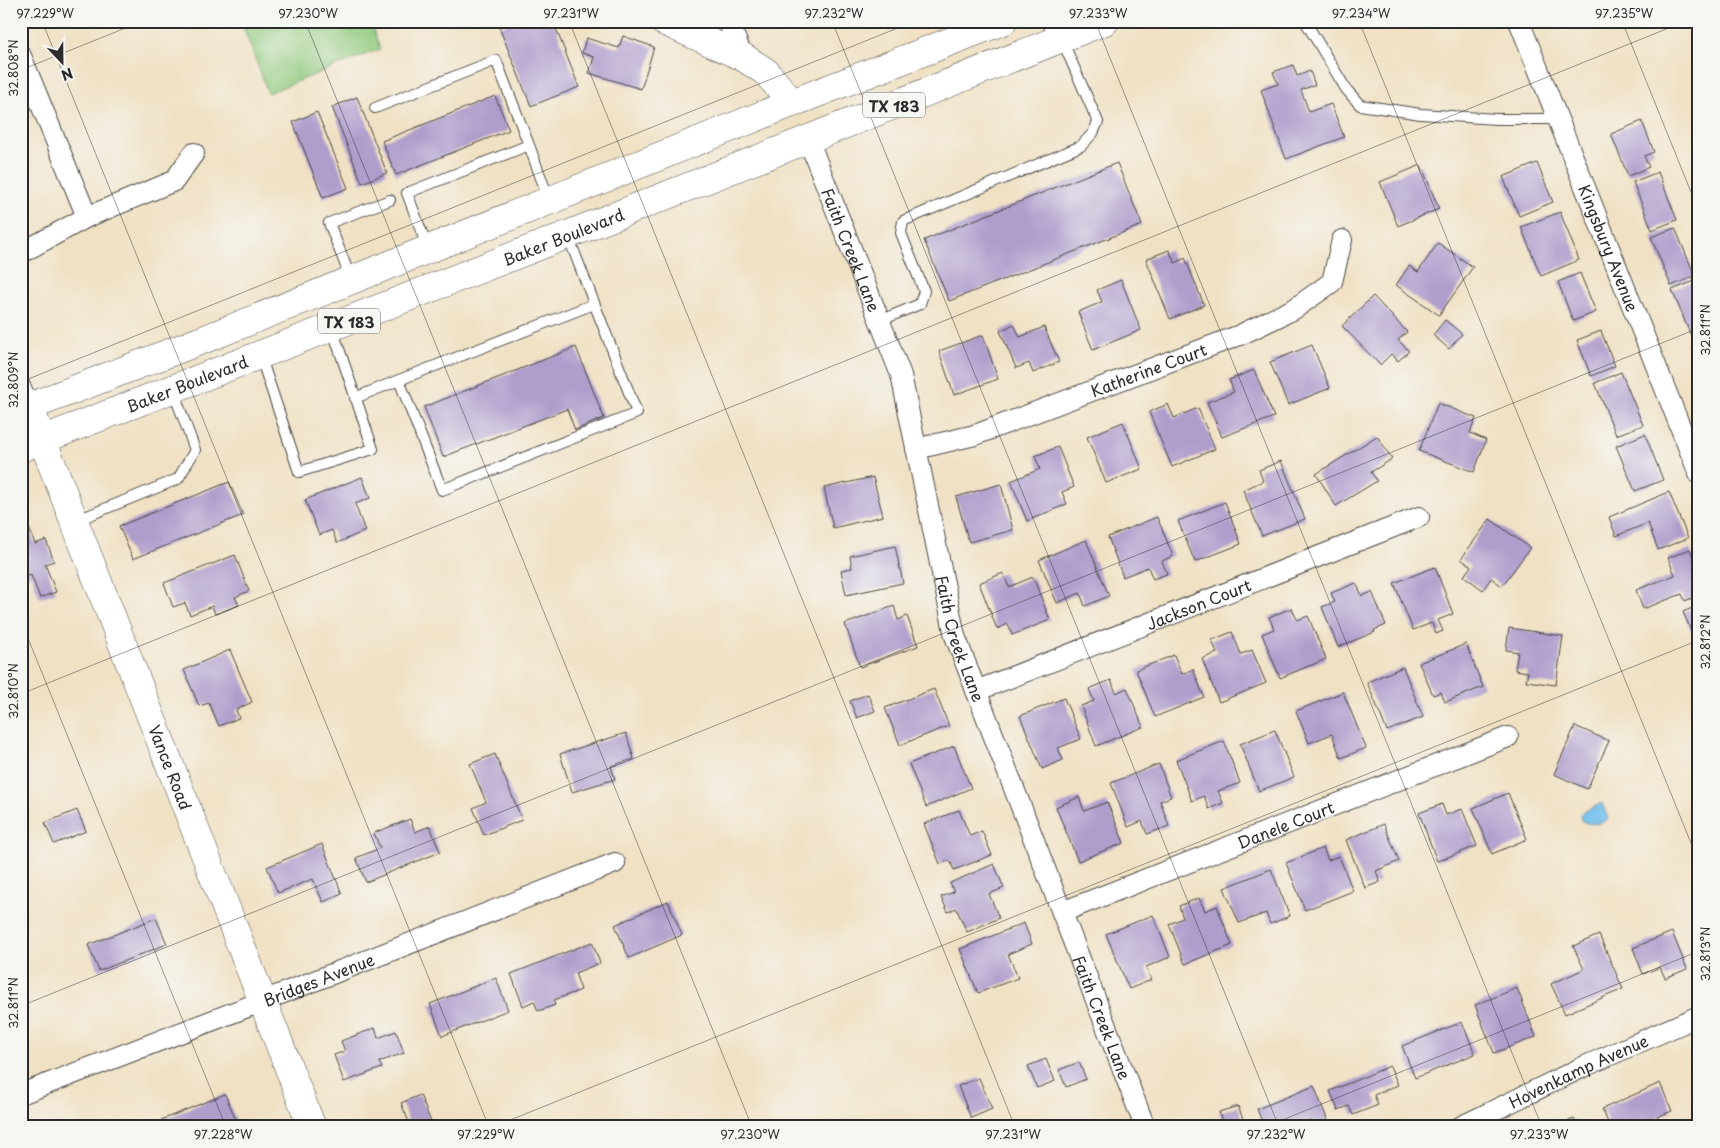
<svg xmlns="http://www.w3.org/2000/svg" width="1720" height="1148" viewBox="0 0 1720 1148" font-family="'Playpen Sans',sans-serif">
  <rect width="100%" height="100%" fill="#f6f6f2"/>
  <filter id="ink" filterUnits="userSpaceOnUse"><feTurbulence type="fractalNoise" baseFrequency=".02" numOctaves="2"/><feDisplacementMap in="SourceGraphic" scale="10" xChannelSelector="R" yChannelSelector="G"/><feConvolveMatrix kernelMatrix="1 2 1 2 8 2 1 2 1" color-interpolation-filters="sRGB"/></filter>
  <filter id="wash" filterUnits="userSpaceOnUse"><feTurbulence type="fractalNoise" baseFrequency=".0096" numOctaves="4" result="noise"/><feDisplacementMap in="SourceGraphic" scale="20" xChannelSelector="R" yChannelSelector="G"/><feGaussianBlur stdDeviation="1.12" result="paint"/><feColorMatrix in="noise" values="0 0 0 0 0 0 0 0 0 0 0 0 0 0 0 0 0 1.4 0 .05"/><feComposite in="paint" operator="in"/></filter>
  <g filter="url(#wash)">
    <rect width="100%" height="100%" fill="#f0e1c4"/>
    <path fill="#90c97c" stroke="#5e7a54" d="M241,21H370L380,49L268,93Z"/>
    <path fill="#72bfec" stroke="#4e758c" d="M1602,803L1608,819C1599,824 1590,826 1581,820L1580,814Z"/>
    <g id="blocks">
      <path fill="#af9dcc" d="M513,21H553L579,87L531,106L499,27Z
        M623,36L654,47L641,89L589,73L594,57L582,53L586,38L619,48Z
        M1293,65L1297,76L1310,71L1315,85L1301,90L1309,112L1331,104L1344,137L1286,159L1261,90L1278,84L1273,72Z
        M495,96L509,130L396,175L382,141Z
        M357,97L387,173L362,183L332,107Z
        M317,112L348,188L323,198L293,122Z
        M1642,121L1654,152L1644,156L1649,167L1628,176L1611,134Z
        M1117,163L1142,225L949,301L924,240Z
        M1537,163L1553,202L1519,216L1503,177Z
        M1421,165L1439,209L1398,226L1380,182Z
        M1658,172L1677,220L1652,230L1633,182Z
        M1560,212L1579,260L1541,276L1521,227Z
        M1675,228L1695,276L1671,286L1651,237Z
        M1438,243L1473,267L1439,315L1396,285L1409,266L1418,272Z
        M1169,250L1175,263L1185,258L1204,305L1170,319L1146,259Z
        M1580,273L1596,312L1573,321L1558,282Z
        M1121,280L1141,330L1093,350L1078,312L1102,302L1097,290Z
        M1697,280L1699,284V333L1691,336L1672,290Z
        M1373,296L1407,332L1398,340L1409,351L1398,361L1391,354L1380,365L1342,326Z
        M1445,320L1462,334L1449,349L1433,335Z
        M1014,324L1020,337L1044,327L1059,362L1033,373L1029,363L1016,368L1000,331Z
        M1601,331L1615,366L1591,376L1577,340Z
        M983,335L998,379L954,395L939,351Z
        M1312,345L1330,388L1288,405L1270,362Z
        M1699,345V365L1692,348Z
        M576,347L604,418L575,430L567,409L443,457L424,407Z
        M1254,370L1274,417L1222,437L1207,402L1234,392L1229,380Z
        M1621,372L1643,425L1616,435L1595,383Z
        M1438,403L1476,418L1470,433L1486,440L1474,472L1419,451Z
        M1168,404L1174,418L1198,408L1215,449L1172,467L1149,412Z
        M1123,422L1142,469L1106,483L1087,437Z
        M1645,434L1663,480L1635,491L1616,446Z
        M1377,436L1392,459L1371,472L1377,481L1336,506L1316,474Z
        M1058,447L1074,487L1062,492L1067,504L1027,521L1011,481L1040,469L1035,456Z
        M1281,461L1305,519L1262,536L1243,490L1263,481L1259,470Z
        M362,477L370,498L355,504L365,531L337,543L332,530L319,535L305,500Z
        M873,477L883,516L833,528L824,488Z
        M229,482L243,515L133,559L119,526Z
        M1001,484L1013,530L969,542L956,497Z
        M1669,492L1688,538L1658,550L1648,523L1616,536L1609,517Z
        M1225,502L1241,544L1195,562L1178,521Z
        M1157,517L1173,556L1162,561L1167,574L1153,579L1148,567L1123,577L1108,537Z
        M1490,519L1530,548L1502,586L1491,578L1483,590L1464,576L1471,566L1461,559Z
        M26,520L35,544L46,540L54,561L45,564L56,592L40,598L31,575L21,579V522Z
        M1086,540L1109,596L1085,606L1080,593L1057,603L1039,560Z
        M895,546L903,583L846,595L841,570L852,568L850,556Z
        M1690,549L1699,572V595L1685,601L1682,594L1643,609L1636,590L1675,575L1668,558Z
        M235,555L249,591L235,597L239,605L215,614L212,606L190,615L185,603L173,607L164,583Z
        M1435,567L1453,614L1438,620L1443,631L1436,634L1432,623L1413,630L1394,583Z
        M1003,573L1009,587L1033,577L1050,620L1012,635L1008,624L997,629L979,583Z
        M1356,583L1362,596L1372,592L1386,625L1374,630L1375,632L1338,647L1322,607L1335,602L1331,593Z
        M1699,605V649L1683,612Z
        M894,606L898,620L907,616L918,646L860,667L845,624Z
        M1292,608L1297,620L1308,616L1326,659L1280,678L1262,634L1274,629L1269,617Z
        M1509,628L1563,636L1556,685L1526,681L1528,672L1515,670L1518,652L1506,650Z
        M1232,632L1241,654L1252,650L1266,683L1219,702L1202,659L1217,653L1212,640Z
        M1466,644L1483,687L1445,702L1441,692L1433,695L1419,663Z
        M230,650L252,702L236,710L239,718L219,726L209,703L199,706L184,670Z
        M1174,655L1182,674L1193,669L1204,697L1155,717L1136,670Z
        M1403,667L1423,717L1387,731L1367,682Z
        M1111,680L1116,693L1127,688L1143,727L1096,746L1081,706L1094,701L1089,689Z
        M934,689L949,726L900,745L885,708Z
        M1343,692L1366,748L1341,758L1332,734L1309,743L1296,711Z
        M868,694L875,711L857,718L850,701Z
        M1064,698L1081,739L1058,748L1063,760L1042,769L1020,716Z
        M1575,726L1609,741L1587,789L1554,774Z
        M1275,730L1294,777L1259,791L1240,744Z
        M626,733L634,759L611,766L615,779L572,792L560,754Z
        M1224,741L1240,783L1218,791L1223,803L1209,809L1204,796L1192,801L1176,760Z
        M954,746L971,788L926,807L909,764Z
        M495,754L522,820L484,835L473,808L486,802L470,764Z
        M1159,764L1171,797L1160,801L1169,826L1147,834L1142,821L1128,827L1111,783Z
        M1508,793L1527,839L1492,854L1473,808Z
        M1079,797L1084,811L1107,802L1124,843L1078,861L1056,807Z
        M1442,804L1446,815L1462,809L1477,846L1437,861L1419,813Z
        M77,810L86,831L54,844L45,823Z
        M959,810L970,836L982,831L992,855L954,870L950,860L940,864L924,824Z
        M410,819L415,832L430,826L440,852L366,882L356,858L380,848L374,833Z
        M1384,824L1399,861L1376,871L1380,882L1365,888L1346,840Z
        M322,844L342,894L323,902L313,879L278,893L267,867Z
        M1323,848L1328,860L1339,856L1353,891L1305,910L1286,863Z
        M994,864L1004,888L989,894L999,918L967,932L956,908L948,912L941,897L954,892L950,883Z
        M1271,869L1290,916L1270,924L1266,913L1239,923L1224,888Z
        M1199,898L1205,911L1217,906L1232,945L1185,964L1169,924L1183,918L1179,906Z
        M668,901L682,935L629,958L615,925Z
        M1153,915L1170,957L1146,967L1151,980L1129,989L1106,934Z
        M156,918L167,944L99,971L88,945Z
        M1024,923L1032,944L1008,954L1018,978L978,993L960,949Z
        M1672,932L1687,969L1665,978L1660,967L1643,974L1633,948Z
        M1599,935L1623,989L1565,1014L1551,984L1584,969L1573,946Z
        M592,942L600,963L575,973L581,990L554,1000L555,1005L538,1011L534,1001L523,1006L511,974Z
        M496,978L508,1010L442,1036L430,1004Z
        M1517,988L1536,1037L1494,1053L1475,1005Z
        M1462,1022L1475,1054L1415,1078L1402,1046Z
        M375,1028L378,1038L396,1031L404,1053L379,1062L382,1068L344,1082L334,1055L345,1051L341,1041Z
        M1046,1059L1055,1081L1037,1088L1028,1066Z
        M1079,1062L1086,1079L1066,1087L1059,1070Z
        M1390,1066L1398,1085L1374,1095L1378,1105L1353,1115L1349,1106L1338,1110L1330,1091Z
        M979,1078L992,1109L971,1118L958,1086Z
        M1660,1083L1672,1111L1657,1117L1659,1121L1645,1127H1610L1602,1109Z
        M1314,1086L1330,1126L1313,1127L1311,1121L1297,1127H1264L1257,1109Z
        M225,1094L239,1127H164L161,1120Z
        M420,1095L433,1127H411L401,1103Z
        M1238,1106L1246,1127H1218L1223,1125L1219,1112Z
        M1574,1119L1577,1127H1562L1561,1124Z"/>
    </g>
  </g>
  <g filter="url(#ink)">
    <use href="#blocks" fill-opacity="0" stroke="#494642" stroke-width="1"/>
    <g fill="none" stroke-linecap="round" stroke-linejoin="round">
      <g stroke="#494642" stroke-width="12">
        <path id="lane" d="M1305,21L1346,89L1360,105L1421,114L1496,119H1557
          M375,108L496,60L529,145
          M568,236L637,413L442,490L399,380L594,304
          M428,249L407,193L529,145L549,200
          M351,279L329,223L390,200
          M879,321L920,304L924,291L901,233L903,221L1081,146L1093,133L1098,122L1062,40
          M260,355L299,472L373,449L332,328
          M355,398L399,380
          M75,521L178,479L195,450L173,390"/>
      </g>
      <g stroke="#494642" stroke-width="22">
        <g id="street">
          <path d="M728,21L743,57"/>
          <path d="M1052,21L1061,39"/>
          <path id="s1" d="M1519,21L1699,474"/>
          <path d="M21,56L87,217"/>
          <path id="s2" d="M808,139L901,375L955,636L1145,1127"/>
          <path d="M21,253L87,217L174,181L194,153"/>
          <path d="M21,388L29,406"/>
          <path id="s3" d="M916,449L975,435L1240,335L1294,309L1332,282L1342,240"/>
          <path id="s4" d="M976,691L1419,517"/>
          <path id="s5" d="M1062,912L1508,737"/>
          <path id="s6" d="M21,1094L263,1001L615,863"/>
          <path id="s7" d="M1460,1127L1583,1067L1699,1016"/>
        </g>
      </g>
      <g stroke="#494642" stroke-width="29">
        <g id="secondary">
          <path d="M663,21L743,57L766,72L792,103"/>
          <path id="s8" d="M29,406L312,1127"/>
        </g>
      </g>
      <g stroke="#494642" stroke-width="29">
        <g id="primary">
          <path d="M21,410L210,337L792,103L1003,21"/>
          <path id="s9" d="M21,448L567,235L1105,21"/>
        </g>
      </g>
      <use href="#lane" stroke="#fff" stroke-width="10"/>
      <use href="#street" stroke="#fff" stroke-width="20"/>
      <use href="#secondary" stroke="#fff" stroke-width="28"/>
      <use href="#primary" stroke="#fff" stroke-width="28"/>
    </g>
  </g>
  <path fill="none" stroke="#2b2b2b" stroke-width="1" stroke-opacity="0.45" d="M42,21L489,1127M305,21L752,1127M569,21L1015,1127M832,21L1279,1127M1095,21L1542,1127M1359,21L1699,863M1622,21L1699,212M21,70L143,21M21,382L915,21M21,621L226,1127M21,694L1686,21M21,1006L1699,328M493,1127L1699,640M1265,1127L1699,951"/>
  <g text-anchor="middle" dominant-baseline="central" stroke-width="4" stroke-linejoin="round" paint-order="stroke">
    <g fill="#f6f6f2" stroke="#686867" stroke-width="1">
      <rect x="863" y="92.5" width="62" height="25" rx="4"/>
      <rect x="318" y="308.5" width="62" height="25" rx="4"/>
    </g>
    <g font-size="15" font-weight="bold" fill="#2b2b2b">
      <text x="894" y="105">TX 183</text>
      <text x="349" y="321">TX 183</text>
    </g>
    <g font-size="16" fill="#2b2b2b" stroke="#f6f6f2">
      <text stroke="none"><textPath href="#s9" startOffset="582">Baker Boulevard</textPath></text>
      <text stroke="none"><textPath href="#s1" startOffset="244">Kingsbury Avenue</textPath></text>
      <text stroke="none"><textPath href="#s2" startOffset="119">Faith Creek Lane</textPath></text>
      <text stroke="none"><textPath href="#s3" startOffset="246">Katherine Court</textPath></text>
      <text stroke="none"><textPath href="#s9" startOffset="178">Baker Boulevard</textPath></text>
      <text stroke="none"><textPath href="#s4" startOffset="239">Jackson Court</textPath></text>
      <text stroke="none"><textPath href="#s2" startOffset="524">Faith Creek Lane</textPath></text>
      <text stroke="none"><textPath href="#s8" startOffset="388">Vance Road</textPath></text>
      <text stroke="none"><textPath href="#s5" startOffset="240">Danele Court</textPath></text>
      <text stroke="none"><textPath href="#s6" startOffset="319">Bridges Avenue</textPath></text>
      <text stroke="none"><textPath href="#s2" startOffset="929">Faith Creek Lane</textPath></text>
      <text stroke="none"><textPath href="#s7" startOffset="131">Hovenkamp Avenue</textPath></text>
    </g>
  </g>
  <rect width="1720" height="1148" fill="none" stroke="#f6f6f2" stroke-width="55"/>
  <g transform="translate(62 62) rotate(158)" stroke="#f6f6f2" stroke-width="4" paint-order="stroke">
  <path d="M0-4L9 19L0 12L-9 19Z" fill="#2b2b2b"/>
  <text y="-8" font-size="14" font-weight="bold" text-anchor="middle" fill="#2b2b2b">N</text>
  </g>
  <rect x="28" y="28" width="1664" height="1092" fill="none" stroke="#2b2b2b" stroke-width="2"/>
  <g font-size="12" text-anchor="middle" fill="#2b2b2b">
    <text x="45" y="18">97.229°W</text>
    <text x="308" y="18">97.230°W</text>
    <text x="571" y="18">97.231°W</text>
    <text x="834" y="18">97.232°W</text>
    <text x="1098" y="18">97.233°W</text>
    <text x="1361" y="18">97.234°W</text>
    <text x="1624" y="18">97.235°W</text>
    <text transform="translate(14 68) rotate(-90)" y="4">32.808°N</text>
    <text transform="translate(1706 330) rotate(-90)" y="4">32.811°N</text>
    <text transform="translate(14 380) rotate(-90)" y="4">32.809°N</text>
    <text transform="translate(1706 642) rotate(-90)" y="4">32.812°N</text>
    <text transform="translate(14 691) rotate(-90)" y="4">32.810°N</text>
    <text transform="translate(1706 954) rotate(-90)" y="4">32.813°N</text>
    <text transform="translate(14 1003) rotate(-90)" y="4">32.811°N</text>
    <text x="223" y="1139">97.228°W</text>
    <text x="486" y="1139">97.229°W</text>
    <text x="750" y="1139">97.230°W</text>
    <text x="1013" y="1139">97.231°W</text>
    <text x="1276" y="1139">97.232°W</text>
    <text x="1539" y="1139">97.233°W</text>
  </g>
</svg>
